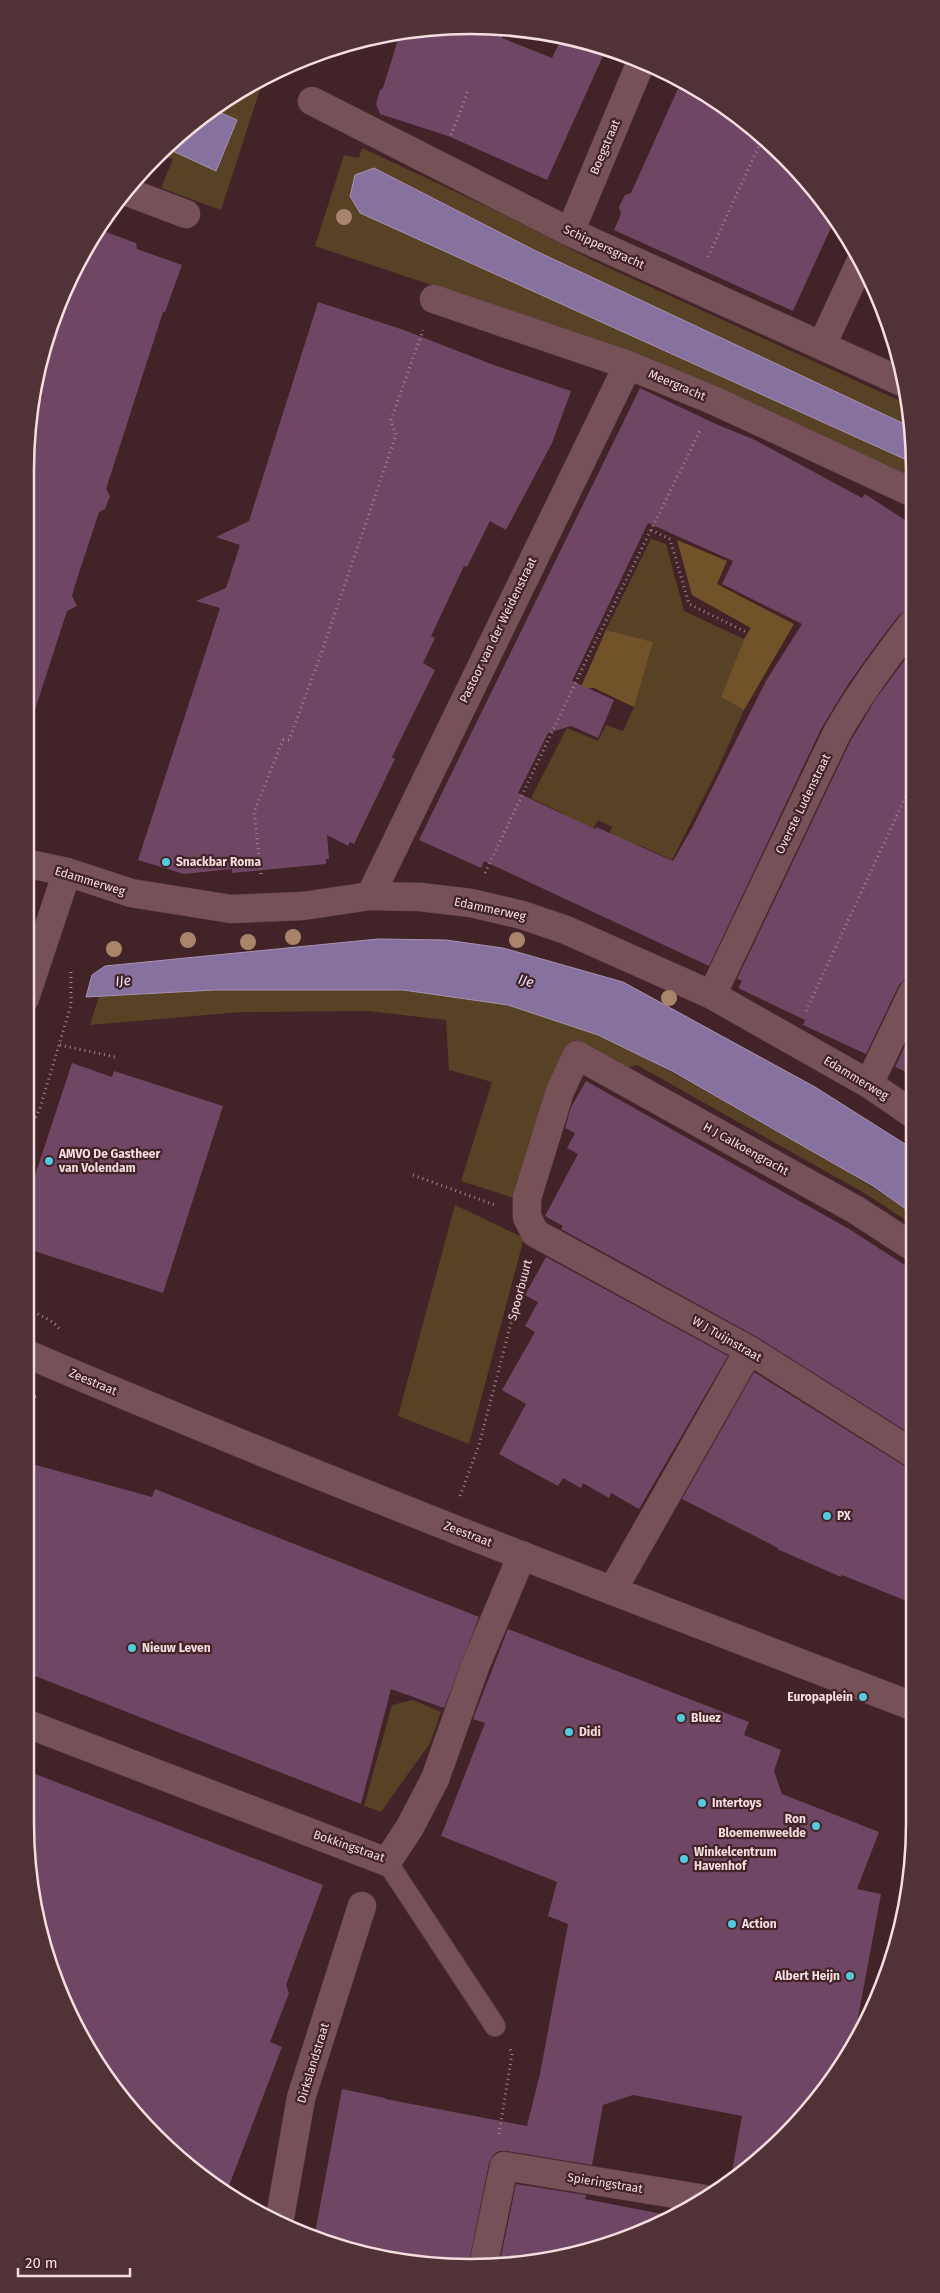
<svg xmlns="http://www.w3.org/2000/svg" width="940" height="2293" viewBox="0 0 940 2293" font-family="'Fira Sans',sans-serif">
  <rect width="100%" height="100%" fill="#422328"/>
  <path fill="#584225" d="M264,77L221,210L161,188L173,159L159,154L166,148L216,171L237,120L212,109Z
    M362,148L503,214L594,261L909,405L911,427L536,251L374,168L775,401L911,462V476L768,414L650,358L315,246L344,155L359,158Z
    M651,539L666,544L684,611L744,639L721,697L744,710L717,771L672,860L639,845L631,861L606,841L612,827L598,820L589,836L558,822L562,813L531,798L567,728L598,741L606,725L623,731L634,707L652,642L606,630Z
    M214,990C312,990 413,982 508,1005C596,1027 673,1072 751,1117C806,1148 861,1178 913,1214V1225L866,1194L637,1065L626,1068L574,1040L539,1114L514,1198L461,1181L492,1082L449,1070L446,1020L368,1011L241,1012L90,1025L99,996Z
    M455,1205L524,1238L469,1444L398,1416Z
    M413,1700L441,1712L430,1743L381,1812L364,1806L392,1705Z"/>
  <path fill="#725329" d="M677,540L727,561L717,584L794,624L744,710L721,697L744,639L751,628L692,595Z
    M606,630L653,642L634,707L594,688L580,689Z"/>
  <path fill="#87729f" stroke="#a892b2" d="M212,109L237,120L216,171L166,148L199,117Z
    M374,168L536,251L911,427V462L360,213L350,196L355,175Z
    M378,939L446,940L503,948L623,982L815,1087L913,1149V1214L873,1186L672,1071L598,1035L508,1005L403,990H214L86,997L92,975L105,966Z"/>
  <path fill="#6f4664" fill-rule="evenodd" d="M441,26L505,28L502,38L552,58L562,37L607,47L547,180L448,136L380,114L376,104L380,90L383,88L400,33Z
    M681,82L717,100L805,177L834,221L793,311L614,230L621,214L619,207L625,195L631,193Z
    M98,229L136,243L137,249L182,265L165,312H163L106,489L110,496L105,509L99,512L76,582L72,596L77,606L67,611L31,722L25,721V470L32,428L43,395L38,393L49,327L84,248Z
    M318,302L404,330L491,364L571,391L552,443L506,530L490,521L467,567L464,566L431,636L435,638L423,663L435,670L392,757L395,759L354,844L350,842L348,846L327,835L329,859H326V864L232,873V869L184,874L138,860L220,608L196,601L226,588L240,545L216,537L249,521Z
    M640,388L718,425L753,439L862,498L865,494L911,524L912,609L900,614L879,641L849,683L822,727L709,966L484,861L481,868L419,840ZM648,523L733,561L722,584L802,624L766,681L691,830L673,861L596,827L595,829L518,793L548,733L571,726L598,738L614,700L572,681Z
    M912,650L913,977L905,979L899,985L866,1054L803,1025L805,1020L738,988L742,981L737,979L850,742L875,700Z
    M913,1029V1075L895,1067Z
    M72,1063L112,1077L114,1071L223,1106L163,1293L25,1248V1206Z
    M586,1081L849,1229L914,1271V1436L757,1337L561,1229L563,1226L545,1216L578,1154L567,1148L575,1133L565,1128L571,1107Z
    M546,1257L728,1356L639,1509L611,1493L609,1498L583,1483L581,1488L563,1478L558,1486L499,1454L526,1404L502,1390L535,1332L525,1326L538,1302L525,1295Z
    M754,1372L906,1467L914,1470V1604L842,1575L841,1577L777,1549L778,1548L682,1499Z
    M25,1462L152,1497L155,1489L479,1617L444,1708L391,1689L361,1804L25,1672Z
    M508,1629L749,1722L744,1735L781,1750L774,1771L782,1794L879,1832L857,1889L881,1894L855,2034L823,2094L764,2157L730,2182L742,2116L633,2095L603,2105L592,2165L507,2151H499L493,2155L489,2163L469,2262L412,2264L327,2244L314,2238L342,2089L385,2098V2099L527,2126L540,2074L568,1924L548,1916L557,1882L441,1836L485,1723L473,1719Z
    M25,1770L323,1885L286,1985L289,1993L270,2042L282,2047L227,2191L135,2116L84,2045L49,1966L25,1823Z
    M516,2184L586,2195L585,2199L673,2216L557,2259L500,2261Z"/>
  <g fill="none" stroke-linecap="round" stroke-linejoin="round">
    <g stroke="#5d4247" stroke-width="22">
      <path id="lane" d="M387,1862L495,2026"/>
    </g>
    <g stroke="#5d4247" stroke-width="29">
      <path id="street" d="M312,101L570,232L902,382
        M125,191L186,214
        M570,232L641,62
        M434,299L628,365L715,401L911,492
        M822,345L861,261
        M25,863L67,872L131,893L231,909L303,906L370,896L420,897L471,903L522,915L566,930L712,995L869,1084L913,1114
        M370,896L628,365
        M712,995L836,735C858,695 884,660 912,624
        M869,1084L913,992
        M913,1247L856,1210L577,1055L560,1091L527,1198V1217L535,1233L749,1350L914,1454
        M25,1353C318,1479 617,1593 915,1707
        M612,1591L749,1350
        M25,1723L387,1862L410,1827L435,1779L476,1664L522,1555
        M279,2223L301,2098L362,1906
        M484,2262L504,2166L705,2199"/>
    </g>
    <g stroke="#5d4247" stroke-width="29">
      <path id="secondary" d="M25,998L67,872"/>
    </g>
    <path stroke="#a1868a" stroke-width="3" stroke-dasharray="1 4" stroke-linecap="butt" d="M451,135L468,91
      M708,257L762,139
      M651,530L670,539L689,604L746,632
      M485,873L583,667L700,431
      M261,874L254,812L283,740H289L321,654L396,435L391,420L423,330
      M806,1011L912,783
      M60,1045L115,1057
      M25,1140L40,1108L71,1005V971
      M413,1175L495,1205
      M25,1306C37,1316 51,1317 61,1331
      M25,1395L38,1397
      M460,1496L479,1445L526,1266
      M499,2134L512,2054L510,2049"/>
    <use href="#lane" stroke="#765157" stroke-width="20"/>
    <use href="#street" stroke="#765157" stroke-width="28"/>
    <use href="#secondary" stroke="#765157" stroke-width="28"/>
  </g>
  <g fill="#a9846b">
    <circle cx="344" cy="217" r="8"/>
    <circle cx="293" cy="937" r="8"/>
    <circle cx="188" cy="940" r="8"/>
    <circle cx="517" cy="940" r="8"/>
    <circle cx="248" cy="942" r="8"/>
    <circle cx="114" cy="949" r="8"/>
    <circle cx="669" cy="998" r="8"/>
  </g>
  <g fill="#54cadd" stroke="#422328" stroke-width="2">
    <circle cx="166" cy="862" r="5"/>
    <circle cx="49" cy="1161" r="5"/>
    <circle cx="827" cy="1516" r="5"/>
    <circle cx="132" cy="1648" r="5"/>
    <circle cx="863" cy="1697" r="5"/>
    <circle cx="681" cy="1718" r="5"/>
    <circle cx="569" cy="1732" r="5"/>
    <circle cx="702" cy="1803" r="5"/>
    <circle cx="816" cy="1826" r="5"/>
    <circle cx="684" cy="1859" r="5"/>
    <circle cx="732" cy="1924" r="5"/>
    <circle cx="850" cy="1976" r="5"/>
  </g>
  <g text-anchor="middle" dominant-baseline="central" stroke-width="4.5" stroke-linejoin="round" paint-order="stroke">
    <g font-size="12" fill="#f4dee0" stroke="#422328">
      <text transform="translate(605 147) rotate(-67)">Boegstraat</text>
      <text transform="translate(604 247) rotate(25)">Schippersgracht</text>
      <text transform="translate(677 385) rotate(23)">Meergracht</text>
      <text transform="translate(498 630) rotate(-64)">Pastoor van der Weidenstraat</text>
      <text transform="translate(803 804) rotate(-64)">Overste Ludenstraat</text>
      <text transform="translate(90 881) rotate(17)">Edammerweg</text>
      <text transform="translate(490 909) rotate(12)">Edammerweg</text>
      <text transform="translate(856 1078) rotate(31)">Edammerweg</text>
      <text transform="translate(746 1149) rotate(29)">H J Calkoengracht</text>
      <text transform="translate(520 1290) rotate(-75)">Spoorbuurt</text>
      <text transform="translate(727 1339) rotate(30)">W J Tuijnstraat</text>
      <text transform="translate(93 1382) rotate(23)">Zeestraat</text>
      <text transform="translate(468 1534) rotate(21)">Zeestraat</text>
      <text transform="translate(349 1846) rotate(19)">Bokkingstraat</text>
      <text transform="translate(313 2063) rotate(-73)">Dirkslandstraat</text>
      <text transform="translate(605 2183) rotate(9)">Spieringstraat</text>
    </g>
    <g font-size="12" font-weight="bold" fill="#f4dee0" stroke="#422328" text-anchor="start">
      <text x="176" y="862">Snackbar Roma</text>
      <text x="59" y="1154">AMVO De Gastheer<tspan x="59" dy="14">van Volendam</tspan></text>
      <text x="837" y="1516">PX</text>
      <text x="142" y="1648">Nieuw Leven</text>
      <text x="853" y="1697" text-anchor="end">Europaplein</text>
      <text x="691" y="1718">Bluez</text>
      <text x="579" y="1732">Didi</text>
      <text x="712" y="1803">Intertoys</text>
      <text x="806" y="1819" text-anchor="end">Ron<tspan x="806" dy="14">Bloemenweelde</tspan></text>
      <text x="694" y="1852">Winkelcentrum<tspan x="694" dy="14">Havenhof</tspan></text>
      <text x="742" y="1924">Action</text>
      <text x="840" y="1976" text-anchor="end">Albert Heijn</text>
    </g>
    <g font-size="14" font-style="italic" fill="#eadefa" stroke="#422328">
      <text transform="translate(123 981) rotate(-5)">IJe</text>
      <text transform="translate(526 981) rotate(16)">IJe</text>
    </g>
  </g>
  <path d="M0 0H940V2293H0ZM470 34H470A436 436 0 0 1 906 470V1823A436 436 0 0 1 470 2259H470A436 436 0 0 1 34 1823V470A436 436 0 0 1 470 34Z" fill="#503237" fill-rule="evenodd"/>
  <path fill="none" stroke="#f4dee0" stroke-width="2.5" d="M470 34H470A436 436 0 0 1 906 470V1823A436 436 0 0 1 470 2259H470A436 436 0 0 1 34 1823V470A436 436 0 0 1 470 34Z"/>
  <path d="M18 2268v8h112v-8" fill="none" stroke="#f4dee0" stroke-width="2.5"/>
  <text x="25" y="2268" font-size="15" fill="#f4dee0" stroke="#422328" stroke-width="4" paint-order="stroke">20 m</text>
</svg>
